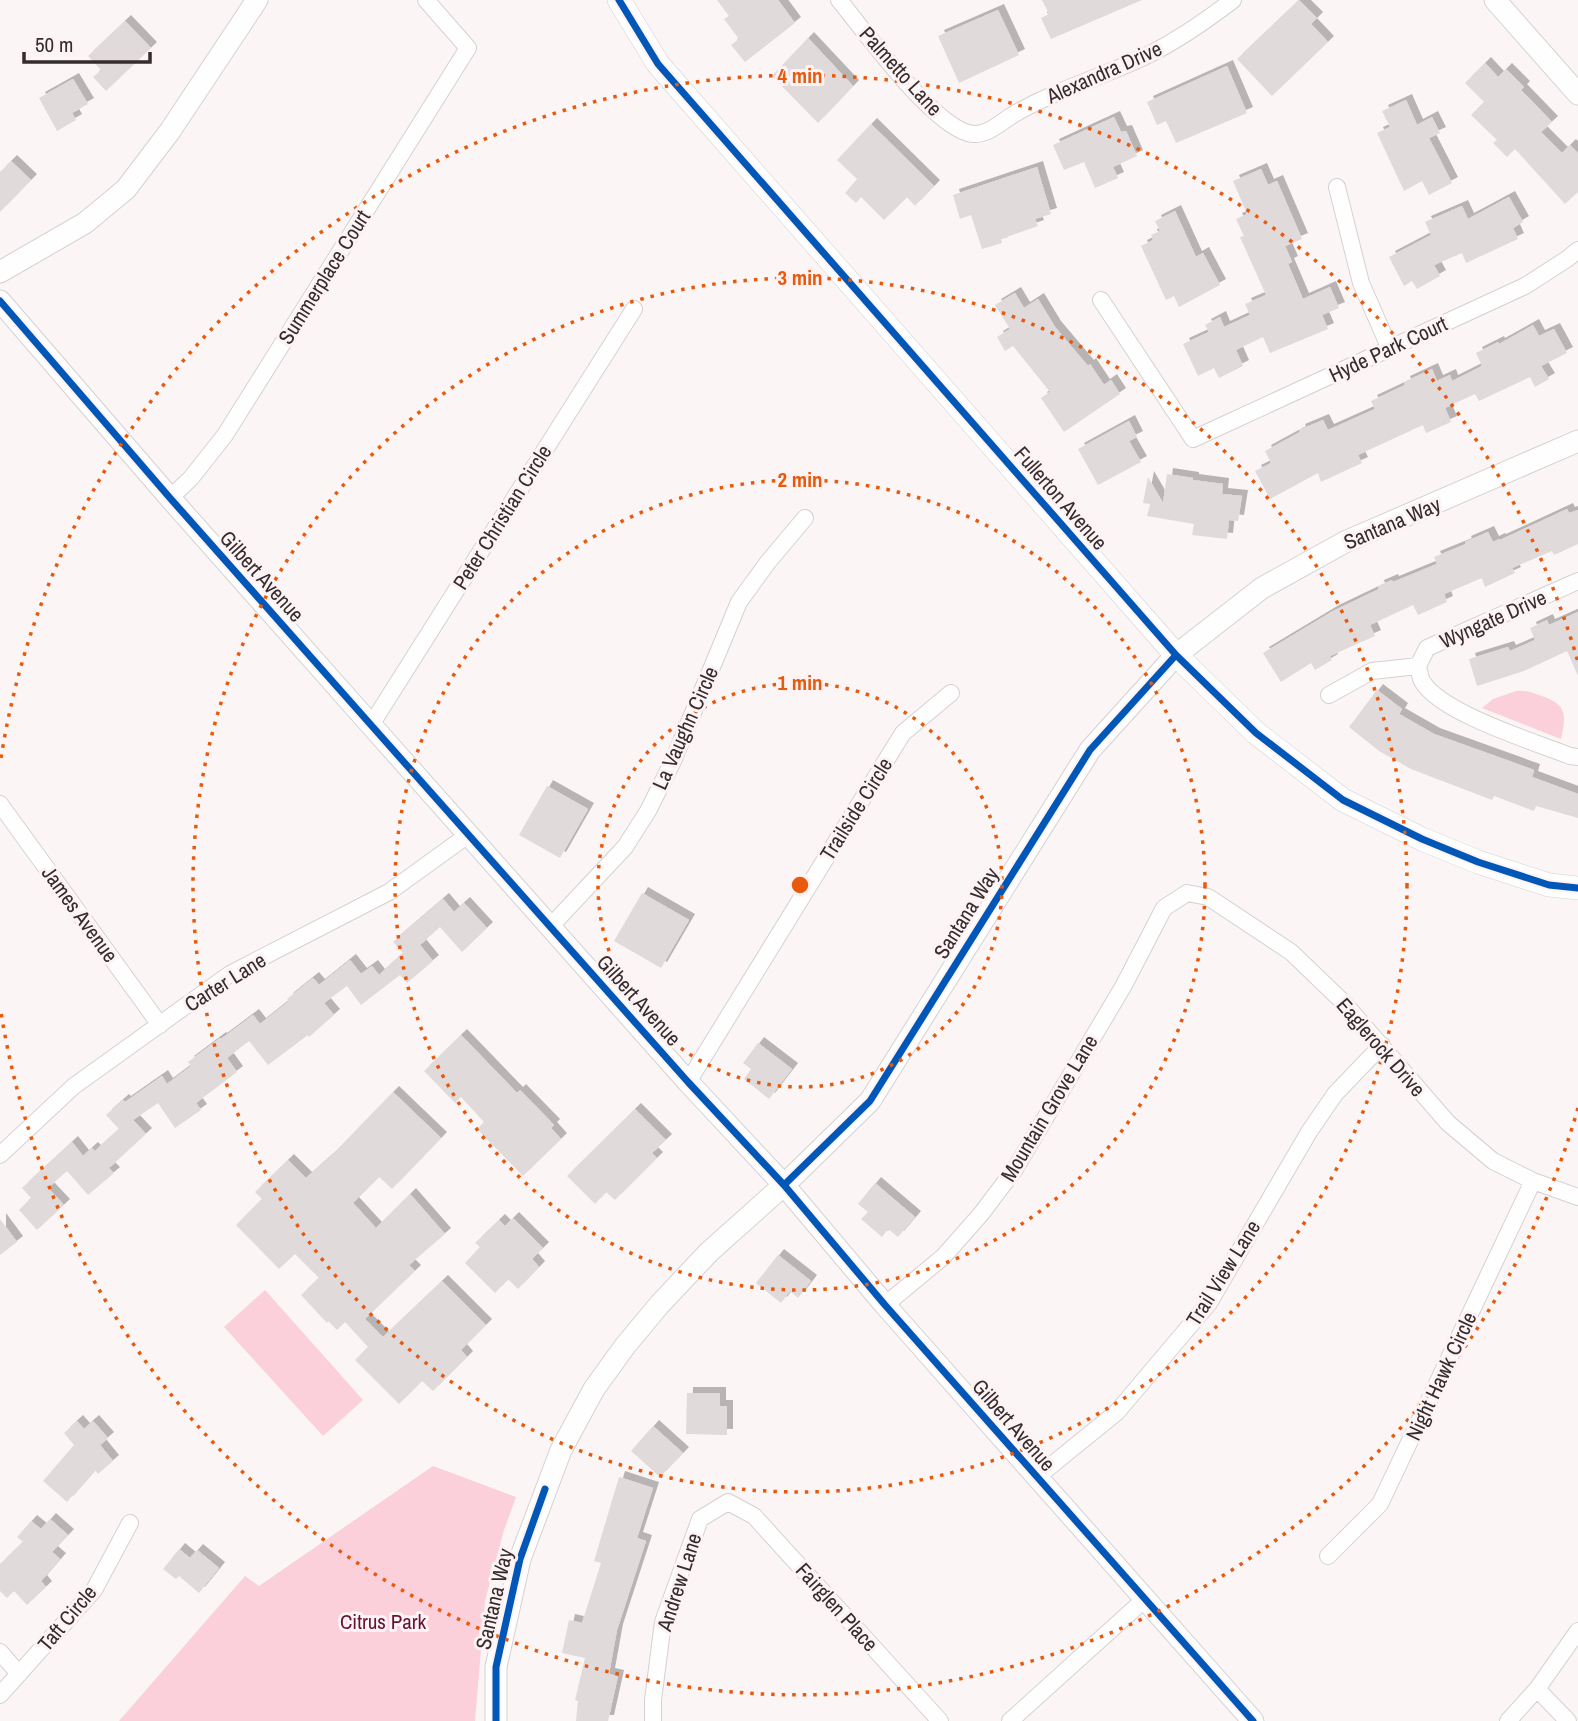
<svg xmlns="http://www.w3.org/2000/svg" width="1578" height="1721" viewBox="0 0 1578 1721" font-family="'Archivo Narrow',sans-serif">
  <defs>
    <filter id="shadow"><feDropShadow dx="6" dy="-6" stdDeviation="0" flood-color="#0004"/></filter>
  </defs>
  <rect width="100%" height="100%" fill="#fbf5f6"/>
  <path fill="#fcd0db" d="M1516,691C1524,690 1531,692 1539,695C1566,704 1567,712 1561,739L1482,708L1493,699Z
    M265,1290L363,1400L323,1436L224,1327Z
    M433,1466L516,1497L504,1530L485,1601L475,1721H119L245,1576L259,1586Z"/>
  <path fill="#e1dadb" filter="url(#shadow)" d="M717,0H778L795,23L745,62L731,45L739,39L724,19L729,16Z
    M1042,0H1142L1051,39L1041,18L1049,14Z
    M1299,0L1317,18L1311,24L1328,42L1272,96L1237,59Z
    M998,10L1019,55L959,83L938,36Z
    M125,21L151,48L106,91L93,77L101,70L88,56Z
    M808,38L853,86L818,123L772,76Z
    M1485,63L1498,77L1506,69L1524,87L1521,90L1552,122L1541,132L1562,153L1570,145L1578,153V192L1565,204L1515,149L1507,157L1493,143L1497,140L1471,115L1484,102L1465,83Z
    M1227,66L1247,113L1176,143L1166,121L1157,125L1147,102Z
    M73,79L88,104L72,113L76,120L57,131L39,98Z
    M1406,100L1417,125L1432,117L1440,133L1429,138L1452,183L1429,195L1422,181L1404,191L1377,133L1390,127L1382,111Z
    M1114,117L1121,132L1126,131L1137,156L1113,167L1118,178L1095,188L1084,162L1064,170L1053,145Z
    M871,124L934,186L915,206L907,197L884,220L861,197L856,203L845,193L857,179L837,160Z
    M11,161L31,180L0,212V172Z
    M1037,167L1051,214L1035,219L1038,226L1001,239L1002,243L982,249L971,215L960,219L953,195Z
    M1261,169L1268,185L1277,181L1302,239L1285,246L1292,262L1288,264L1303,299L1330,287L1339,308L1322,315L1328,329L1270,353L1263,337L1236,350L1243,366L1219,378L1214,368L1198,376L1183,344L1209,332L1205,325L1220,317L1224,327L1250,315L1245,304L1266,295L1240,237L1244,236L1236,219L1247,214L1233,181Z
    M1509,197L1523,222L1513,228L1518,239L1466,263L1462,253L1434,265L1440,276L1417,289L1412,281L1404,286L1389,257L1431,235L1425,222L1462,206L1468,219Z
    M1175,211L1196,257L1203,253L1220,285L1179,307L1174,296L1166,300L1141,246L1153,240L1151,235L1160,231L1155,221Z
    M1015,293L1024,308L1038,299L1055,327L1088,366L1090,364L1104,385L1111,380L1120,394L1064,432L1041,398L1050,392L1013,346L1005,351L997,337L1010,329L995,305Z
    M1533,325L1539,336L1554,329L1567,353L1541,366L1549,379L1535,387L1530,377L1479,401L1475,394L1445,408L1451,422L1426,433L1423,425L1358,455L1362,463L1321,482L1318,473L1270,499L1255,471L1271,463L1265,451L1300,432L1299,430L1323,420L1328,430L1375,409L1371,401L1405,385L1404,382L1432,369L1437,381L1450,375L1452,381L1482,366L1476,353L1498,342L1499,344Z
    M1129,421L1137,437L1129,441L1141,462L1098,485L1078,449Z
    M1167,474L1193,478V480L1223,484L1222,494L1242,496L1238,521L1229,520L1227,539L1192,535L1194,524L1147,516L1150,504L1143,503L1148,477L1163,503Z
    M1567,509L1569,513L1578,510V544L1554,555L1552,551L1512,568L1515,573L1485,587L1482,578L1444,594L1447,602L1418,615L1413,605L1370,625L1375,636L1330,656L1332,660L1315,670L1311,663L1281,682L1263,653L1333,611L1379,589L1378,586L1392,580L1393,582L1437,564L1434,557L1466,544L1465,542L1488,532L1493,542L1499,539L1500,540Z
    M1578,612V676L1567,651L1524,671L1477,686L1469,659L1508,647L1510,651L1535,640L1530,628L1547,620L1549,625Z
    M1377,690L1402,709L1399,714L1434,734L1534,770L1532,777L1578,794V818L1536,806L1534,811L1494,796L1492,800L1411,769L1379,751L1349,727Z
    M547,786L588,809L560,858L519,835Z
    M642,893L689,920L661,968L614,941Z
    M443,899L454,912L464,903L487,928L462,952L440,927L420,945L433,961L407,983L400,975L361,1005L347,986L324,1003L334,1015L309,1037L308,1035L268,1065L249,1041L227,1058L237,1072L196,1103L201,1110L175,1128L158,1103L133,1120L146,1134L109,1168L114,1173L88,1195L67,1171L48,1188L64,1205L37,1230L19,1210L31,1198L22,1188L72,1142L83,1156L92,1148L95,1151L119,1129L106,1115L123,1100L125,1102L162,1076L167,1084L191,1066L188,1062L220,1038L221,1039L253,1015L260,1024L289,1001L287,999L313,978L319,985L350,960L361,974L372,966L379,975L403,953L393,942Z
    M461,1035L517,1093L520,1090L554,1125L551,1128L561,1139L523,1176L477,1129L484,1122L461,1097L455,1103L424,1071Z
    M758,1043L792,1069L769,1099L744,1079L751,1069L743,1063Z
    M393,1092L441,1138L392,1189L379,1177L353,1203L376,1228L410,1194L445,1234L409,1265L415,1271L365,1319L383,1337L442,1281L486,1325L461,1350L467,1357L433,1391L422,1381L399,1404L355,1360L368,1347L345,1322L337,1330L328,1321L327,1323L301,1295L319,1278L295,1254L279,1269L236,1225L262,1199L255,1192L288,1160L306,1178L332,1155Z
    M635,1109L666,1140L652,1153L657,1158L615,1200L606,1192L595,1204L567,1176Z
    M875,1183L915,1217L898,1237L888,1229L882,1237L861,1219L868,1212L858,1204Z
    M513,1218L543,1248L532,1259L539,1267L518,1289L508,1279L495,1293L465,1263L480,1247L475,1243L499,1220L505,1226Z
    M0,1219L17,1242L0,1255Z
    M778,1255L811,1281L798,1298L790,1291L781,1303L756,1283Z
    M687,1393H720V1406H727V1435L686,1434Z
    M77,1421L84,1429L93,1421L108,1438L100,1445L113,1461L98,1474L95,1470L67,1502L43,1481L74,1445L64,1433Z
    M653,1426L683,1453L660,1477L631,1451Z
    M619,1477L653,1488L637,1538L646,1541L617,1630L609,1674L618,1676L608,1721H576L578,1701L575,1700L585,1658L562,1653L569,1620L582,1623L601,1563L594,1561Z
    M50,1519L68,1535L52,1552L60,1559L41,1581L46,1587L27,1605L14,1591L7,1598L0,1591V1564L23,1542L17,1537L31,1521L41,1529Z
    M179,1549L190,1558L197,1550L219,1568L199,1593L179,1576L176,1579L163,1569Z"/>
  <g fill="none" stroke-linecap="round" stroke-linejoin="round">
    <g stroke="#d7d0d1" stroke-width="18">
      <path id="minor" d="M839,0C866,33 930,122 968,133C984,138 999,124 1011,116C1056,89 1107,76 1152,53C1181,38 1207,20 1233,0
        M1337,187L1361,283L1390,349
        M1101,300L1193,439L1525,286L1567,259L1578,250
        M170,498L191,478L225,435L468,48L426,0
        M1418,666C1419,670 1420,677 1422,681C1440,713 1535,742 1570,756L1578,757
        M1418,666L1427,648L1578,581
        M1329,695L1372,671L1418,666
        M371,725L634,309
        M0,804L160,1025
        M550,927L625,847L648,811L673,761L739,602L768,562L805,518
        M688,1082L903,733L951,693
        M0,1155L74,1086L230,974L389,892L468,835
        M885,1305L943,1257L981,1214L1015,1169L1124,985L1164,908L1187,893L1208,897L1291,952L1344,1003L1448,1123L1493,1161L1533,1181L1578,1197
        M1037,1477L1117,1412L1209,1303L1309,1132L1335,1094L1382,1045
        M1328,1556L1380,1504L1533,1181
        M0,1652L19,1674
        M1537,1689L1568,1721
        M0,1695L94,1590L130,1523
        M653,1721V1700L663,1622L700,1519L728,1502L754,1516L940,1721
        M1010,1721L1145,1599
        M1508,1721L1537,1689L1578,1631"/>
    </g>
    <g stroke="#d7d0d1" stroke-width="23">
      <path id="tertiary" d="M1495,0L1578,94
        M0,272L85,223L126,189L170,131L257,0
        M0,301L170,498L371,725L688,1082L784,1185L885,1305L1253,1721
        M496,1721V1667L520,1559L561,1450L594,1389L625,1346L660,1304L709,1252L784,1185L870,1101L1090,750L1176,655L1262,588L1345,542L1578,441"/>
    </g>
    <g stroke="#d7d0d1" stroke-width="24">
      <path id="secondary" d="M619,0L658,64L1176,655L1256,733L1343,800L1422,839L1478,862L1549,885L1578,888"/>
    </g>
    <use href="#minor" stroke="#fefefe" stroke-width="16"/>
    <use href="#tertiary" stroke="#fefefe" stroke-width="21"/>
    <use href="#secondary" stroke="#fefefe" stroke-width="23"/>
    <g stroke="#fdf3f5" stroke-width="11">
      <path id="cycleway" d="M619,0L658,64L1176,655L1256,733L1343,800L1422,839L1478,862L1549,885L1578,888
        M0,301L170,498L371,725L688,1082L784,1185L885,1305L1253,1721
        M784,1185L870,1101L1090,750L1176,655
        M496,1721V1667L520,1559L545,1489"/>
    </g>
    <use href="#cycleway" stroke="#0057b8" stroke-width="7"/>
  </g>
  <g fill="none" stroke="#e8590c" stroke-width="3.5" stroke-dasharray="3.5 7">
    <circle cx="800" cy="885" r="202"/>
    <circle cx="800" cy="885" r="405"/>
    <circle cx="800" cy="885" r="607"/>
    <path d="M1578 1108A809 809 0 0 1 1 1012M1 758A809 809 0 0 1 1578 662"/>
  </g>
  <g text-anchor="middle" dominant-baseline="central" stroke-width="6" stroke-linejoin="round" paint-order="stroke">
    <g font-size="21" fill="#352c2e" stroke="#fdf3f5">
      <text transform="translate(901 71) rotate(48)">Palmetto Lane</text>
      <text transform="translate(1104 72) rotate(-24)">Alexandra Drive</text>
      <text transform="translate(324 277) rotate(-58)">Summerplace Court</text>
      <text transform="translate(1388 349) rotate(-25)">Hyde Park Court</text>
      <text transform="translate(1061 498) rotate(49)">Fullerton Avenue</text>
      <text transform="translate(502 517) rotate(-58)">Peter Christian Circle</text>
      <text transform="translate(1392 523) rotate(-23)">Santana Way</text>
      <text transform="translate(262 576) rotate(48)">Gilbert Avenue</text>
      <text transform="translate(1493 619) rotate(-24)">Wyngate Drive</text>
      <text transform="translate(685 728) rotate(-66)">La Vaughn Circle</text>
      <text transform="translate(856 809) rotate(-58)">Trailside Circle</text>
      <text transform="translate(966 913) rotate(-58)">Santana Way</text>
      <text transform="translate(80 914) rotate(54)">James Avenue</text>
      <text transform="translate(225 982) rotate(-32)">Carter Lane</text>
      <text transform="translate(639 1000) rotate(48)">Gilbert Avenue</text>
      <text transform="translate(1381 1047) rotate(49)">Eaglerock Drive</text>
      <text transform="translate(1049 1108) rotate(-59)">Mountain Grove Lane</text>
      <text transform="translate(1223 1273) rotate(-58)">Trail View Lane</text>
      <text transform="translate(1441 1376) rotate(-65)">Night Hawk Circle</text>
      <text transform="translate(1014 1425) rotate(49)">Gilbert Avenue</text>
      <text transform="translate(679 1582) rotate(-72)">Andrew Lane</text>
      <text transform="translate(494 1599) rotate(-77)">Santana Way</text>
      <text transform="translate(837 1607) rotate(48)">Fairglen Place</text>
      <text transform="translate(67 1618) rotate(-50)">Taft Circle</text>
    </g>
    <g font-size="21" fill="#651334" stroke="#fdf3f5">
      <text x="383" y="1621">Citrus Park</text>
    </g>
  </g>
  <circle cx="800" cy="885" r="10" fill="#e8590c" stroke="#fdf3f5" stroke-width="3.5"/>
  <g font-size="21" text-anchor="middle" font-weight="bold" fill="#e8590c" stroke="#fdf3f5" stroke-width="6" stroke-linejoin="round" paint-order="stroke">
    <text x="800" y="83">4 min</text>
    <text x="800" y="285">3 min</text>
    <text x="800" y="487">2 min</text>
    <text x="800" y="690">1 min</text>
  </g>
  <path d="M24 52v10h126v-10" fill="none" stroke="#352c2e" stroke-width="3.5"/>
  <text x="35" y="52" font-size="21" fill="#352c2e" stroke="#fdf3f5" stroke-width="5" paint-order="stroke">50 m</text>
</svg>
